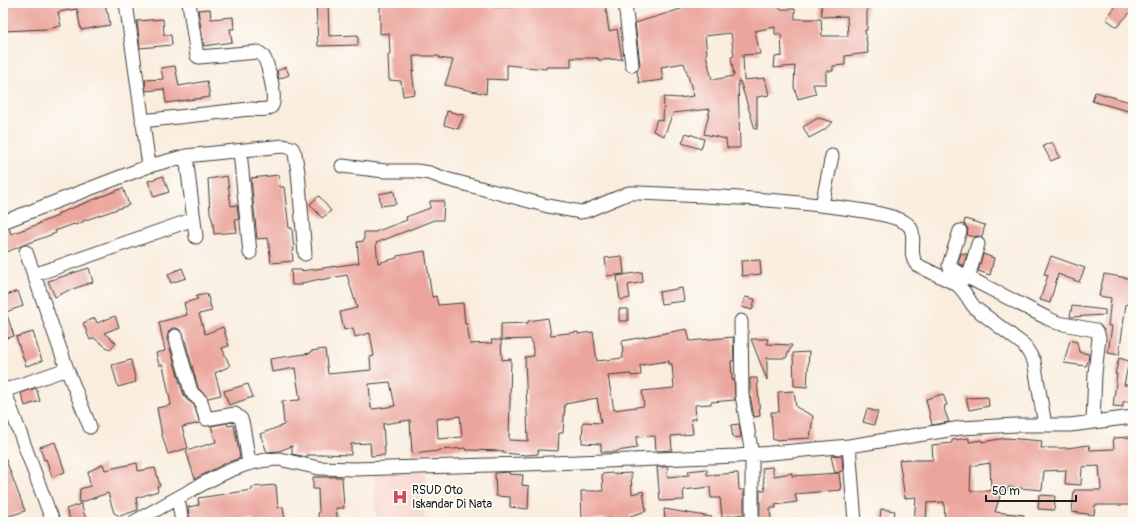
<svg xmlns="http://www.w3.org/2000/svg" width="1136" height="525" viewBox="0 0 1136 525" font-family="Pangolin,sans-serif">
  <rect width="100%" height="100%" fill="#fdfcf7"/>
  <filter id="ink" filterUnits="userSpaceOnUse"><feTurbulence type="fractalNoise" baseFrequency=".025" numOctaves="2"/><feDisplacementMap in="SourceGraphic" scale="8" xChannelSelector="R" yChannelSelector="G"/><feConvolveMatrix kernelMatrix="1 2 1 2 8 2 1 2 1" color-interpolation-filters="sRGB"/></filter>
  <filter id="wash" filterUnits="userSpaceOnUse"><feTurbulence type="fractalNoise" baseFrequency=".012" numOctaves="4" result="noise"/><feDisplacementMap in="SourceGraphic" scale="16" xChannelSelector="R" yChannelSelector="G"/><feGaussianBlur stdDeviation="0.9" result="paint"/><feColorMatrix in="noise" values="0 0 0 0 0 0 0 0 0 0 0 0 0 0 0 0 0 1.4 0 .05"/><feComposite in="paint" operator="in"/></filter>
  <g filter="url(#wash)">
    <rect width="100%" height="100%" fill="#f9edde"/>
    <path fill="#f7d1c9" d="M426,471L424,522H376L374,473Z"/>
    <g id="blocks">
      <path fill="#eba59c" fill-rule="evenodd" d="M3,3H105L107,13H108L110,25L81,30L77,9L58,12L61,26L47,29L3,31Z
        M316,3H328L329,36L358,35V45L318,46Z
        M380,3L491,4V7H512L526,5V3H605L609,31L617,29L622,59L598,60V58H571V67H546V69L507,65V80L487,79L486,94L445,85L453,60L439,58V56H413L414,71H412L415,94L403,96L401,81L389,80L388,55H390L389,33L380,34Z
        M680,3H780V9H795V19H821L822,36H848L847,16L822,17L821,3H867V30H865L868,53L845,56V65L833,66V71H826V84H813L816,94L798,99L794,87L795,66L774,68L775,57L782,56L781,34H775V27L755,31L760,54L743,55L744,80L765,78L769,95L757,97V129H755L740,81H738L740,148H727L726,139L704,134L710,109L673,113L664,136L662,135L653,131L657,119L663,121L664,97L679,98L694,96L684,63L661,67L663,80L639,83L637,71L640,64L635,23L681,9ZM731,33L734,56L731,57L734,76L712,80L706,54L707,53L705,36Z
        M1118,3H1133V9L1117,27L1106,19Z
        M210,9L211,19L233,17L234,29H230L232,42L204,46L198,10Z
        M163,19L164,35H171L172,45L140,48L137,21Z
        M175,66L179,86L207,81L210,97L166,103L164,89L146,91L145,80L163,79L161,68Z
        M286,67L289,75L279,79L277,71Z
        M1095,92L1130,102L1128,111L1092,101Z
        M447,111L464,115L458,129L444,125Z
        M818,118L833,122L824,130L809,138L803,127Z
        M686,133L704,139L701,149L682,143Z
        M1052,142L1060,157L1051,161L1043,146Z
        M279,175L280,187H284L289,228H292L294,251H292L293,261L271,263L268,238L257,239L251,178Z
        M163,176L169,192L154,197L148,181Z
        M227,176L231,206L237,205L239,219L235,220L237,232L214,234L213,223L210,212L208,179Z
        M123,188L129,205L83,221V222L75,225L74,224L55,231L56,233L23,245L7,252L3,242V230L9,228L11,234L39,224V223L58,216L57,214Z
        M394,191L396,204L381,206L379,194Z
        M319,196L331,211L322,218L310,204Z
        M430,201H444L443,220H434L376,243L378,263L397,258V256L425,251L432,297L436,296L438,305L463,303L465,324H467L470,344L492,343L491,340H501V324L528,323V321L548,318L551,335L578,332V334L593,332L597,361L623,358L622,341L687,329L690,341L733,337L734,361H731L732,380H734L735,400L711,402V404L695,405L696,419H691L693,434L671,436L672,450L656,451L655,436L636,437L637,448L617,451V452H601V444L582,443L583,422L601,423L597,398L565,404L563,433H559L558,451L538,450V454L526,455L503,453L504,451L466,450V448L439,450V451L412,454L410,420L383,424L385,455L371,456L370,443L351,444V455L321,454V455H307V457L292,454V446L279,451L267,452L260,434L284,425L282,401L300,400L295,368L272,372L270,359L311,353V351L325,349L328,374L371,370L370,357L374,356L370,333L355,337L353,328L344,330L340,312L357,308L347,275L320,280V279L302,283V285H292L291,270H301V271L359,263L357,242L364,241V232H375L407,220L406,217L430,208ZM531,339L534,356L525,357L528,441L509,440L511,359L502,360L501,340ZM669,361V364H672L674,388L642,391L644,406L614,410L608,376L631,374V376L641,375L640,365ZM390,382L395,406L373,409L371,408L369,384ZM460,416L462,437L438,439L437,419Z
        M965,219L985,225L982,237L977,236L974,237L967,235L968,229L964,224Z
        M961,253L967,254L963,266L958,263Z
        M983,254L994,258L990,275L978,271Z
        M622,256L624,274L607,276L605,258Z
        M1051,256L1085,268L1079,282L1058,274L1050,303L1040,300L1048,275L1044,274Z
        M760,260L761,274L742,276L741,261Z
        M89,268L93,282L67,291L55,297L48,281Z
        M182,268L186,278L171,283L168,274Z
        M642,272L643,282L628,285L630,298L620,300L617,276Z
        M1104,274L1133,279V306L1126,304L1119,355L1108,353L1112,326H1108L1111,298L1099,296Z
        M682,288L684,301L661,304L659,292Z
        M18,291L23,306L6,312L14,336L3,339V296Z
        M207,294L212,311L199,314L204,331L205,334L223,327L229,346L222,348L230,366L215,373L221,395L208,398L198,388L183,333L180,330L177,328H172L169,331L167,338L183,393L186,399L194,405L200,423L182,427L188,448L168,454L162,435L157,408L171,405L163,365H159L156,353L165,351L159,322L187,315L184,303L198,299L196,296Z
        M745,297L755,299L752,310L742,307Z
        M1072,306L1105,310V315L1070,317Z
        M619,309H628V321H619Z
        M115,316L119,327L104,333L116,343L110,350L94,338L90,340L83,323L95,318L97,323Z
        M33,332L42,361L26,366L16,337Z
        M751,339H768L767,344L792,345L786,358H767V380Z
        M1070,340L1077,342L1079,352L1089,354L1088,361L1086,366L1064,363Z
        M809,352L807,387L794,386L793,353Z
        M1119,358L1129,361L1124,385H1133L1130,401L1123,402V407L1113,406L1117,374H1115Z
        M131,360L136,382L118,387L112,365Z
        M750,378H757L760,416L754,417L750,394Z
        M248,384L253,397L229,405L224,391Z
        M36,388L40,401L25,406L21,393Z
        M794,391L796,407L813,416L810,438L773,440L771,412H779L778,392Z
        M943,394L947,405L944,406L945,408L944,409L949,422L932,425L926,399Z
        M988,397L989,406L969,410L966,398Z
        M867,409L878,412L874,425L863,422Z
        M227,423L228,426L234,425L240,458L226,463L195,479L186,451L216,442L211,426Z
        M739,424L741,437L733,438L731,425Z
        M1130,437L1133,469V505H1095L1094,515L1072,512L1074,490H1101L1099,466L1082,467L1081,485L1065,484L1066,470L1044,471L1042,490L1008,487V490H1002L995,512L1024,515V522H945L944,502L927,503L926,522H914L916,497L905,498L899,460L910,459V460H933L932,445L952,443V440L969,438V442L982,440V442L1006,438L1042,441L1041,448H1067L1089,445L1090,450L1114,449L1113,438ZM990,463L991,491H970L971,466Z
        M55,442L65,472L52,477L46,459L44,460L40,447Z
        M3,455H4L25,511L3,518Z
        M842,455L843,471L835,473L831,456Z
        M137,463L138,471L155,468L160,486H157L158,491L136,498L138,510L120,516L114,513L108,493L79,503L80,489L90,486L88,472L103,464L105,470Z
        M657,467H668L667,477L689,475L688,471L707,469V475L738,473L739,490H744V514L722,517L720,498H711L710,487L683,490L684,500L660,501Z
        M772,467L774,476L792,473V476L839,473L841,490L795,494L797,502L775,505L776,508H770L771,520L760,522V490L765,491L762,468Z
        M509,472V474L523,475L522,485L529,486L528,509L510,507V497L496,496L495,473Z
        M612,473V474L631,473L632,494L643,491L646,511L630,516V522H618L617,518L582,520L581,491H603L602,474Z
        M313,477H342L344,508H336L338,522H319L318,513H319L318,489H313Z
        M276,485L278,508L283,507L285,521L254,522V518L226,522H190L188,507L199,505L198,498L252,490V487Z
        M1039,495L1055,496L1054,510L1038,509Z
        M81,504L87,522H71L66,509Z
        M664,509L712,517L711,522H665Z
        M881,509L895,511L893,522H889L880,518Z"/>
    </g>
  </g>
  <g filter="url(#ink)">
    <use href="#blocks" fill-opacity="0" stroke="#3d3b39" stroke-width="1"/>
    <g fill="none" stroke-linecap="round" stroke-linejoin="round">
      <g stroke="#3d3b39" stroke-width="15">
        <path id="minor" d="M126,3L149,166L186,156L283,146L292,148L295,154L298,172L305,254
          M625,3L632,65
          M142,121L249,109C255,109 266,111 271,107C278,102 268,63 263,56C262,54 259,53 258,52L199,57L197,56L189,3
          M240,151L250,253
          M186,156L196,237
          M342,166L385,171H416L430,173L446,179L548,206L581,212L586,211L629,193H639C710,196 780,199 851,209C865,211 895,215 906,223C920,232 906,254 917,265L956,284C965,290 968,300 975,308L1024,345L1034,361L1045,425
          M822,205L832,156
          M3,222L149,166
          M960,231L949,265L950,268L1047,318L1058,323L1095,330L1098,334L1099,338L1095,373L1093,422
          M26,252L67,369L90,427
          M34,275L194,219
          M968,278L978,244
          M741,321L742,395L752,455V522
          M175,336L191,391L193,394L201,401L206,419L235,414L241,419L243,426L249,463
          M3,387L48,509L54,522
          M3,391L67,369
          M849,446L855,522
          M178,498L182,522
          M134,522C152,512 170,502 188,492C217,476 245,460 279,459L319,468L354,469L525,464L737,456L849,446L961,428L1016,425H1070L1133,417"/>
      </g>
      <use href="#minor" stroke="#fff" stroke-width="13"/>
    </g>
  </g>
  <defs>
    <g id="hospital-bare" transform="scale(1.2)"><path d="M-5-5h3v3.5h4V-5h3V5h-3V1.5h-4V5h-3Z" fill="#d1495b" stroke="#fdfcf7" stroke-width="2.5" paint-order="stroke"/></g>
  </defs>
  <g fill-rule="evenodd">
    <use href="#hospital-bare" x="400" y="497"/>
  </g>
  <g text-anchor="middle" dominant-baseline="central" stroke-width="4" stroke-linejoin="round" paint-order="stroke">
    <g font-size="12" fill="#1c1c1c" stroke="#fdfcf7" text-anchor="start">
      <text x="412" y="490">RSUD Oto<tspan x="412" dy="14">Iskandar Di Nata</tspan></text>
    </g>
  </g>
  <rect width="1136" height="525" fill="none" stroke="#fdfcf7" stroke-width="16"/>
  <path d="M986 495v6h90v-6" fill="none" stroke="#1c1c1c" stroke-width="2"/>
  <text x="992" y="495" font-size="12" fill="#1c1c1c" stroke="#fdfcf7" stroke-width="3" paint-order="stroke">50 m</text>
</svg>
